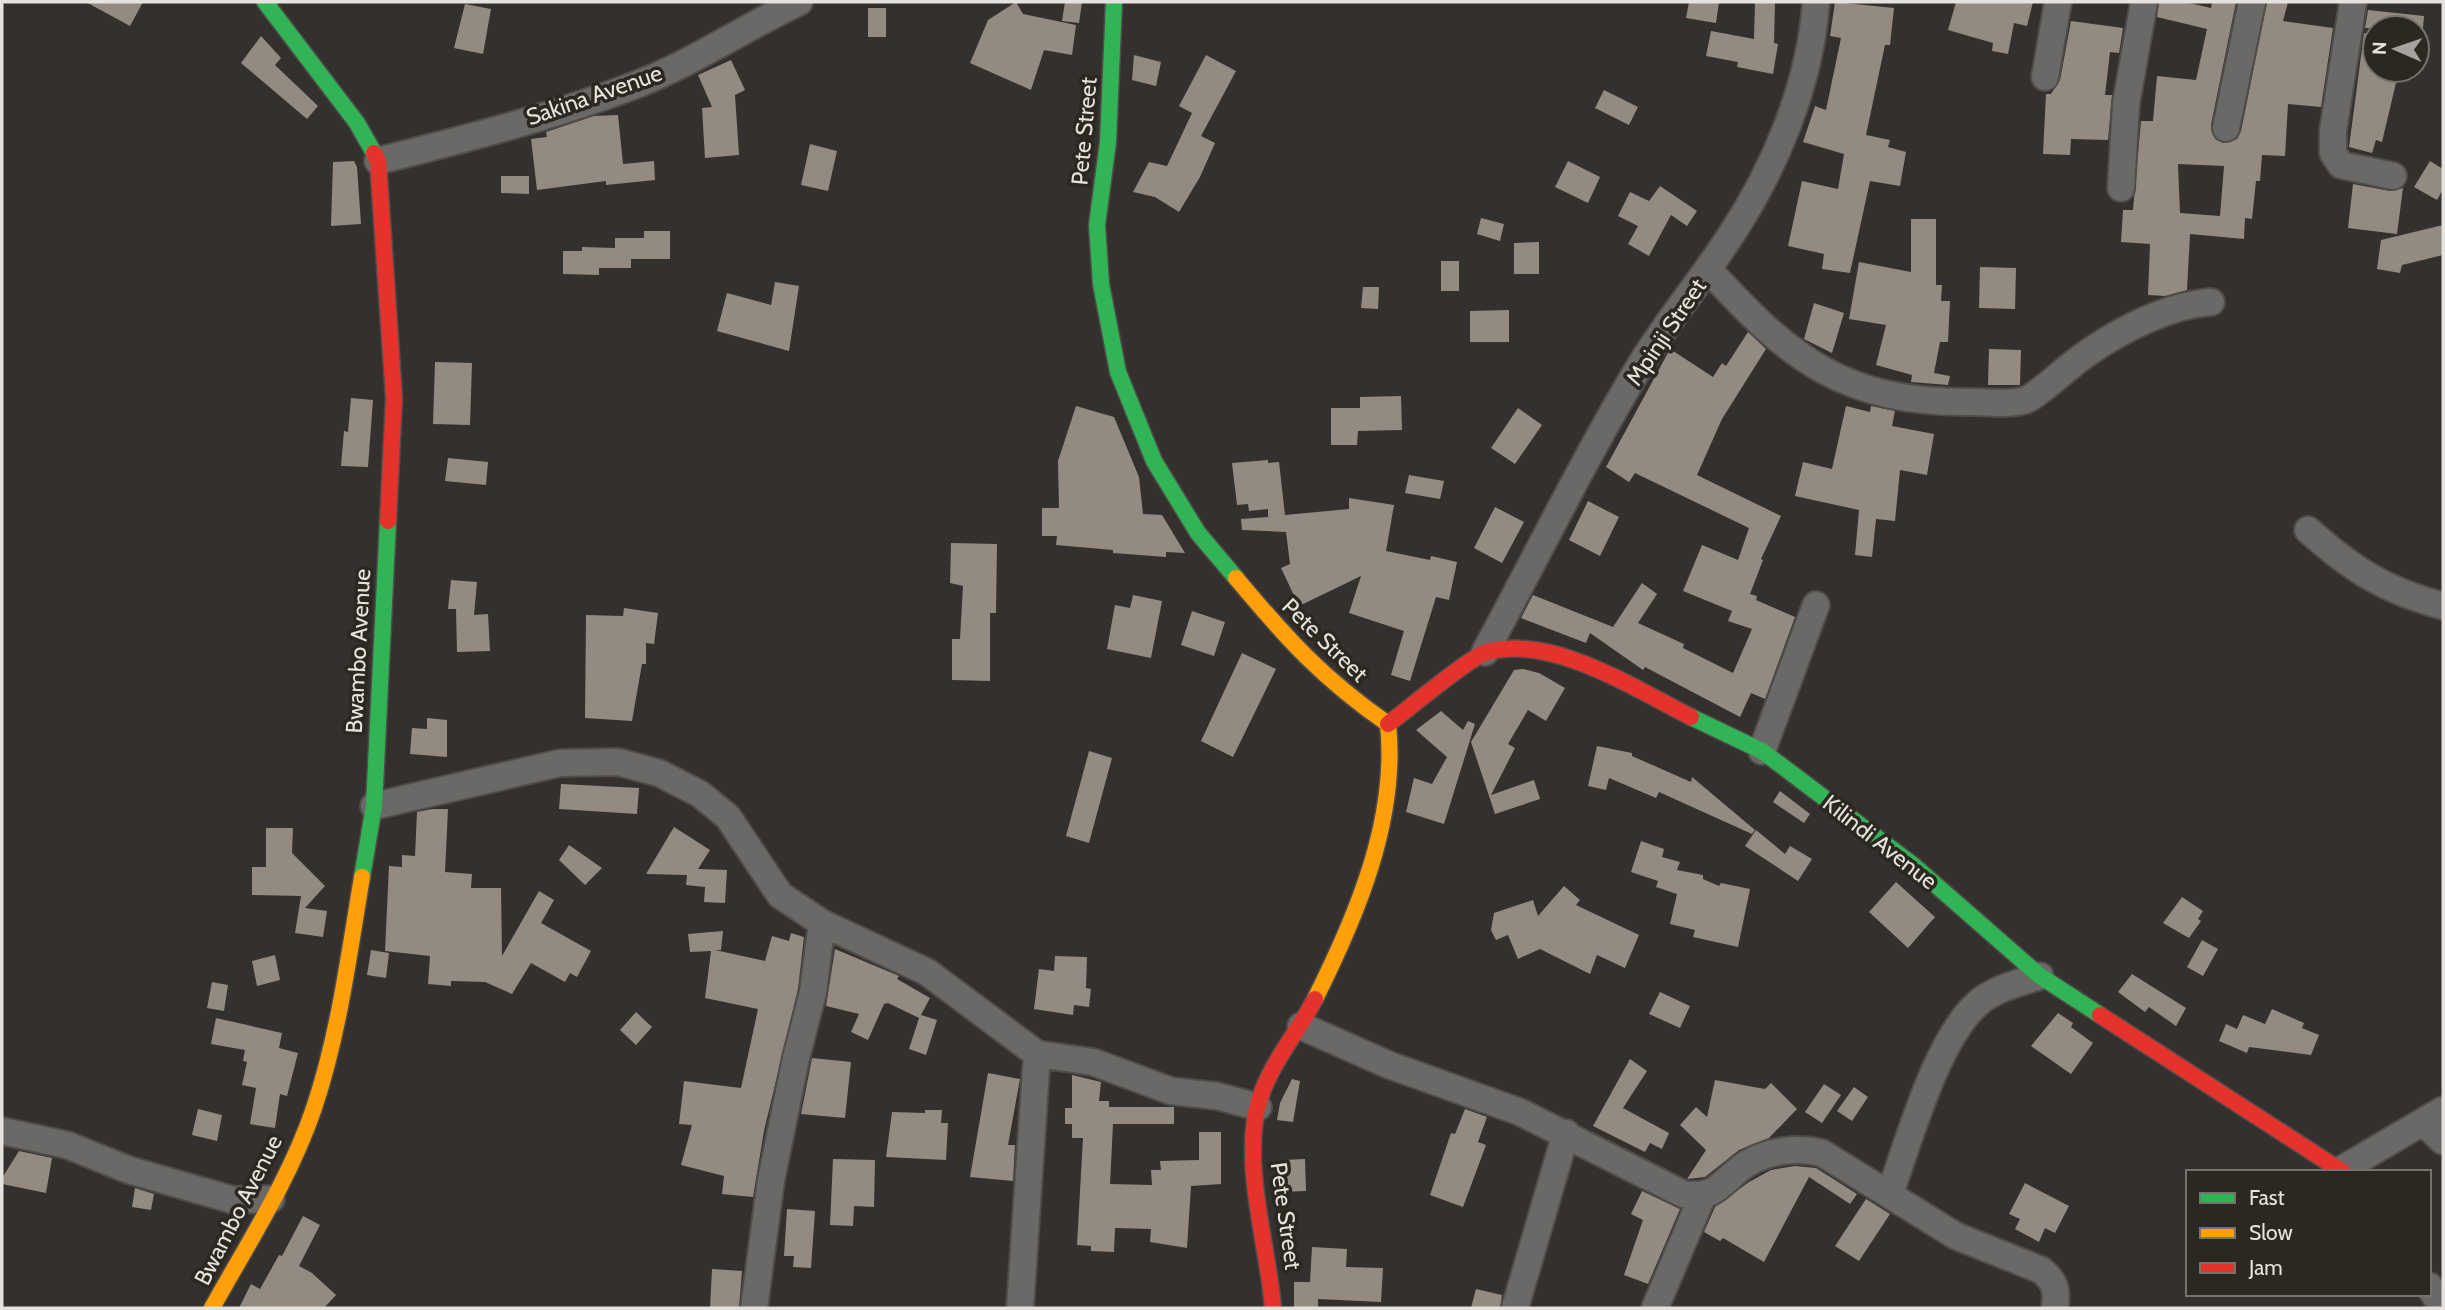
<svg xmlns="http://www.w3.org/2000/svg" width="2445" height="1310" viewBox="0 0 2445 1310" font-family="Cabin,sans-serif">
  <rect width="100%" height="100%" fill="#33302d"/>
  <path fill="#938b81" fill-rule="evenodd" d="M86,2H143L130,26Z
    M1016,2L1023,14L1076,25L1072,55L1044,50L1031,90L970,63L988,20Z
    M1065,2H1082L1079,23L1062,21Z
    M1689,2H1719L1716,23L1686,18Z
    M1755,2H1775L1774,43L1778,44L1773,74L1737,67L1738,62L1706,56L1711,31L1754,39Z
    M1835,2L1894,8L1890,45H1885L1866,135L1890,140L1888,147L1906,152L1900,186L1870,181L1850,273L1822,269L1824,254L1788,246L1802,181L1838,189L1844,154L1803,142L1815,106L1826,110L1841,38L1830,36Z
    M1956,2H2033L2027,26L2014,23L2008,54L1992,51L1993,43L1948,30Z
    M2159,2H2185L2211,8L2212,2H2236L2211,125L2215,139L2223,143L2237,139L2241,131L2267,2H2288L2283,21L2333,28L2321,107L2288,104L2285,156L2262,155L2260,181H2256L2252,219L2245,218L2244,239L2190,234L2187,290L2165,296L2148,295L2150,244L2121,242L2123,210H2133L2141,121H2153L2157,76L2196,80L2207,29L2157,17ZM2178,164L2224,166L2220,216L2180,213Z
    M465,4L491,9L483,54L454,48Z
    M868,8H886V37H868Z
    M2368,10L2424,16L2423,28H2365Z
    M2071,21L2123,28L2119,53L2110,52L2105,95H2112L2108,140L2071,139L2070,155L2043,154L2046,94H2051L2060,80Z
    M2364,33L2375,35V70H2399L2382,142L2376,140L2372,153L2349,147Z
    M261,36L281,58L275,65L318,106L307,119L241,63Z
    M1134,55L1161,62L1156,86L1132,80Z
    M1206,55L1236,71L1201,136L1215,143L1200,177L1179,212L1155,197L1133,192L1149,162L1167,166L1192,113L1179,106Z
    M731,60L745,90L735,95L739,155L705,158L702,108L712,107L698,75Z
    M1604,90L1638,107L1629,125L1595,108Z
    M618,115L623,164L654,161L655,180L606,185V181L537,190L531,139L547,137L546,132L594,116Z
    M810,144L837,151L828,191L801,185Z
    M354,161L357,167L361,224L331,226L333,162Z
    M1568,161L1600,177L1588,203L1555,187Z
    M2430,161L2443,169V189L2437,200L2414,187Z
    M501,176H529V194L501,193Z
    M2353,184L2390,191L2403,188L2397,234L2348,228Z
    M1660,186L1697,211L1687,226L1671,215L1649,256L1628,244L1638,226L1618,216L1630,192L1649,201Z
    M1481,218L1504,224L1500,241L1477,234Z
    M1911,219H1936V285H1942L1941,301H1950L1948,342H1940L1934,373L1950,376L1948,385L1911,382L1912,375L1876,365L1886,325L1849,319L1859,262L1911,272Z
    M2443,225V255L2402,265L2400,273L2377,269L2381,240Z
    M644,231H670V259H631V268H599V275L563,274V251H582V247L615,248V238H644Z
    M1539,242V274H1514V243Z
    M1441,261H1459V291H1441Z
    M1980,267L2016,268L2015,309L1979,308Z
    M775,282L799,286L789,351L717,331L727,293L771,305Z
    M1363,287H1379L1378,309L1361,308Z
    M1814,303L1844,313L1832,353L1804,339Z
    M1509,310V342H1470V311Z
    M1748,332L1766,349L1722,419L1697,475L1781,516L1761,559L1763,560L1750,594L1757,596L1756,600L1795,617L1765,699L1751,693L1740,717L1645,667L1643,670L1590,633L1586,643L1521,618L1533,595L1613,627L1642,583L1657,594L1638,623L1684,644L1683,648L1733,673L1752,629L1728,621L1732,611L1683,591L1702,545L1738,560L1749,528L1635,473L1629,482L1606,467L1670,349L1713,377L1722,363L1726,366Z
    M1989,349L2021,350L2020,385H1988Z
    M435,362L472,363L470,425L433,424Z
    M1401,396L1402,430L1358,431L1357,445H1331V408H1360V397Z
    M351,398L373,400L368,467L341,466L344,431L348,432Z
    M1076,406L1114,417L1139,477L1143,514L1162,515L1185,553L1166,552V557L1113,553V550L1056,545L1057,536H1042V508H1059L1058,461Z
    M1846,406L1870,412L1871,406L1895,411L1892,426L1934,434L1927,475L1900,470L1895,521L1876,519L1872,557L1855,555L1859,510L1795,496L1803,462L1832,469Z
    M1518,408L1542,425L1515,464L1491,448Z
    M448,458L488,462L486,485L445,481Z
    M1268,460V463L1279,462L1285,515L1349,509V498L1394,505L1386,551L1430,560L1431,556L1457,562L1449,600L1436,597L1410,681L1391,675L1404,631L1349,613L1361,576L1299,606L1281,568L1290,564L1286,532L1242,530L1241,519L1268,517V509L1249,511L1248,504L1237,505L1232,463Z
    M1409,475L1444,481L1440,499L1405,493Z
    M1588,501L1619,517L1600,556L1569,540Z
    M1495,507L1524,522L1502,563L1474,548Z
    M951,543L997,544L996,613H990V681L952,680V639H960L963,586L950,583Z
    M451,580L477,582L474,615L488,614L490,651L457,652L456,609H448Z
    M1133,595L1162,601L1151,658L1107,649L1115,605L1130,608Z
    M624,608L658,613L654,644L646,643V664H642L632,721L585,718L586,615L623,616Z
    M1192,611L1225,622L1214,656L1181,645Z
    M1242,653L1276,669L1233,757L1201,741Z
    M1523,669L1539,673L1565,688L1546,721L1528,710L1508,744L1515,748L1491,795L1534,780L1540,799L1495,814L1471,742L1514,670Z
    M1441,711L1463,730L1468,721L1475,724L1444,824L1406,812L1414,778L1432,784L1447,757L1416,730Z
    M427,718L447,720V757L410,754L412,728L427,729Z
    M1597,746L1632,753V756L1691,782L1692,777L1755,830L1752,834L1659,792L1656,798L1609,778L1606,790L1588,786Z
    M1089,751L1112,758L1089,843L1066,836Z
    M561,784L639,788L637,814L559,809Z
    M1780,791L1810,814L1804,823L1773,802Z
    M432,809H448L445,872L472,874L471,888H501L502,956L539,891L554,900L541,923L591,951L577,977L570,973L565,982L531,963L512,994L485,982L451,981V986L428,984L430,956L385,951L389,866L402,867V855L415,856L417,812Z
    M674,827L710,850L698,869L727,870L725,903L704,902L705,887L686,885L687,875L646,874Z
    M266,828H293L292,853L325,886L305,908L327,911L323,937L295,933L301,896L252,895V867H266Z
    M1756,830L1785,854L1790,846L1812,859L1798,881L1745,846Z
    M1641,841L1664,849L1662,857L1680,862L1677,870L1703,875V879L1719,886L1721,883L1750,889L1738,947L1693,937L1695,930L1670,924L1677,894L1656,887L1658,881L1631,872Z
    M569,845L602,868L585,885L559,860Z
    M1896,882L1935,917L1908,948L1869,912Z
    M1564,886L1580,900L1576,905L1639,935L1625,968L1597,955L1590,974L1540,949L1518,959L1508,935L1496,940L1491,930L1494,913L1533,900L1538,916Z
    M2182,897L2203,911L2198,919L2201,921L2189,938L2163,923Z
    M723,931L721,950H715L765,961L772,936L789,941L791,933L804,937L798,989L764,1131L753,1197L722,1194L724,1176L681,1165L692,1125L679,1124L684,1081L741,1088L758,1009L705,998L711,951L690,952L688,934Z
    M2202,940L2218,949L2203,976L2187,967Z
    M835,949L899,976L897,979L930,998L921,1015L937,1020L926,1055L909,1049L919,1018L888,1003L884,1004L868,1040L851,1032L859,1014L826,1006Z
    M371,950L389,953L386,978L367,975Z
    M275,955L280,980L257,986L252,961Z
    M1055,956L1087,957L1086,988L1091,989L1089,1007L1074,1005L1073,1015L1034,1009L1039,969L1054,971Z
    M2132,974L2186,1008L2176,1026L2149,1007L2145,1012L2118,992Z
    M212,982L228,985L224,1011L207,1008Z
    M1660,992L1690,1006L1680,1028L1649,1014Z
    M2272,1009L2304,1023L2302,1028L2319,1035L2311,1055L2249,1047L2247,1053L2219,1041L2226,1024L2237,1029L2243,1015L2265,1024Z
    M636,1012L652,1027L636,1045L620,1030Z
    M2058,1013L2073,1023L2071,1027L2093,1043L2071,1074L2031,1046Z
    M216,1018L282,1033L279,1048L298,1053L287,1096L280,1094L275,1128L250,1124L256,1088L242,1085L247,1062L243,1061L245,1050L211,1044Z
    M812,1058L851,1062L845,1118L801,1114Z
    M1630,1059L1647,1071L1623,1108L1669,1133L1662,1149L1650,1143L1645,1152L1593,1126Z
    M988,1073L1020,1079L1008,1145H1015L1013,1181L970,1177Z
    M1072,1075L1101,1082L1099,1101H1109V1107H1174V1124H1113L1110,1184L1152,1185L1151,1170H1161L1160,1161L1199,1160V1132H1221V1184L1191,1186L1187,1248L1150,1242L1151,1229L1115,1228L1114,1252L1091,1251V1246L1077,1245L1083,1138H1072V1124H1065V1108H1072Z
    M1292,1079L1300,1081L1293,1122L1277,1120L1280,1103Z
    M1715,1080L1765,1089L1771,1083L1797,1109L1769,1138L1739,1150L1705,1177L1687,1179L1706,1150L1680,1125L1696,1107L1707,1117Z
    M1824,1084L1841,1095L1822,1123L1805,1112Z
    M1854,1087L1868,1097L1852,1121L1837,1111Z
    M198,1109L222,1115L217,1141L192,1135Z
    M1465,1109L1487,1117L1478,1142L1486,1145L1463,1207L1430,1195L1451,1133L1455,1134Z
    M925,1110H942L941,1123H948L946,1160L886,1157L892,1112L925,1113Z
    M19,1151L52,1158L46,1193L2,1184V1178Z
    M833,1159L875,1160L874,1207L854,1206L853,1226L830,1225Z
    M1305,1159L1306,1191L1279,1192L1278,1166H1283L1282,1160Z
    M1795,1166L1816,1168L1857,1194L1850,1204L1809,1177L1764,1262L1723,1238L1720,1241L1704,1232L1715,1207L1749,1182L1771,1170Z
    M2025,1183L2069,1206L2055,1233L2045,1228L2039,1242L2015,1229L2020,1219L2009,1214Z
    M135,1188L154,1194L151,1210L132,1207Z
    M1642,1191L1680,1209L1648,1284L1624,1275L1643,1220L1631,1214Z
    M1866,1199L1890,1214L1859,1261L1835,1246Z
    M787,1209L815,1211L811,1268L793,1267L794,1256H784Z
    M303,1216L320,1225L299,1266L312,1273L336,1295L324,1308H239L251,1284L260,1289L279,1255L282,1256Z
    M1312,1247L1347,1249L1346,1267L1383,1268L1381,1302L1318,1299V1308H1294V1282H1310Z
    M712,1269L742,1271L739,1308H710Z
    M1476,1289L1502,1295L1500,1308H1471Z"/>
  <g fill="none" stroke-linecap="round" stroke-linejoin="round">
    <g stroke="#4f4d4a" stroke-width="30">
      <path id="street" d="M2353,2L2333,131V153L2341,165L2393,176
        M2045,77L2058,2
        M2226,128L2252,2
        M378,161C465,139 555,116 638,84C694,62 744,28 799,2
        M2121,188L2126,104L2144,2
        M1708,269C1791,360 1844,403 1972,402C1988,402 2016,406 2030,398C2051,384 2068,366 2089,352C2122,329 2170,305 2211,302
        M2308,530C2353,570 2384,590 2443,606
        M1485,652C1537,556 1585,457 1641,364C1668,320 1701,281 1729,238C1775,169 1810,85 1816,2
        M1762,751L1816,605
        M374,806L560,763L618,762L659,773L700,794L728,817L780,895L822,923L927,972L1037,1054L1093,1062L1171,1091L1217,1096L1258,1107
        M1301,1026L1389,1065L1520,1112L1683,1194C1719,1200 1722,1179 1748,1163C1770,1150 1799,1147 1822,1153L1956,1236L2041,1270C2056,1282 2057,1290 2055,1308
        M2423,1122L2443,1141
        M2,1131L67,1145L129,1170L233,1200L271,1199
        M2341,1170L2443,1110
        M1890,1193C1909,1141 1936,1041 1977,1004C1993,989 2019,983 2040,976
        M2429,1286L2443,1308
        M754,1308L771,1180L796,1058L813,992L822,923
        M1020,1308L1037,1054
        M1515,1308L1566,1133
        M1655,1308L1702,1197"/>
    </g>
    <g stroke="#4f4d4a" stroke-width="19">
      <path id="fast" d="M265,2L357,123L374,153
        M1114,2L1108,142L1097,225L1101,284L1118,372L1154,461L1198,533L1236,578
        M1691,717L1762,751L1913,865L2040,976L2100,1015
        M362,877L374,806L388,521"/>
    </g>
    <g stroke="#4f4d4a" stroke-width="19">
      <path id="slow" d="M1236,578C1286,638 1323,679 1388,724C1398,819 1357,915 1315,999
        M212,1308C248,1243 290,1179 314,1108C339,1034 349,954 362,877"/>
    </g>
    <g stroke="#4f4d4a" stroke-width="19">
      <path id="jam" d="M374,153L378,161L394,398L388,521
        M1388,724C1406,711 1471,656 1487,652C1552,634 1635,689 1691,717
        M2100,1015L2343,1172
        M1273,1308C1268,1244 1240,1160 1260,1098C1271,1063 1298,1032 1315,999"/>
    </g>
    <use href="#street" stroke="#6b6967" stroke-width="26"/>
    <use href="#fast" stroke="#30b455" stroke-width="16"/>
    <use href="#slow" stroke="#ff9f0a" stroke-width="16"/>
    <use href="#jam" stroke="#e5322d" stroke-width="16"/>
  </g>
  <g text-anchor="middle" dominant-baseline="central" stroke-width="7" stroke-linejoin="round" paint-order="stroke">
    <g font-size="23" fill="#e6e2de" stroke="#2c2721">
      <text transform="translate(594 95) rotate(-19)">Sakina Avenue</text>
      <text transform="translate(1084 131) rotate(-85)">Pete Street</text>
      <text transform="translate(1666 332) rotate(-56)">Mpinji Street</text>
      <text transform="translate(1325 640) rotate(44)">Pete Street</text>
      <text transform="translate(358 651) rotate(-87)">Bwambo Avenue</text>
      <text transform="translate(1880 842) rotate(38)">Kilindi Avenue</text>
      <text transform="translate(238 1210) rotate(-63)">Bwambo Avenue</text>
      <text transform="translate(1286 1216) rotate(82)">Pete Street</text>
    </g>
  </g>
  <rect width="2445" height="1310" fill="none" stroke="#e6e2de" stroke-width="7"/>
  <rect x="2186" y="1170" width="245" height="126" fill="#2c2721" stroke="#76726d" stroke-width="2"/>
  <rect x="2200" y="1193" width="35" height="10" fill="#30b455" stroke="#76726d" stroke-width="2"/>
  <text x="2249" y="1205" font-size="21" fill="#e6e2de">Fast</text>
  <rect x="2200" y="1228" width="35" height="10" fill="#ff9f0a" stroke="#76726d" stroke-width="2"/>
  <text x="2249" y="1240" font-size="21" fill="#e6e2de">Slow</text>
  <rect x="2200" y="1263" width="35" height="10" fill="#e5322d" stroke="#76726d" stroke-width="2"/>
  <text x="2249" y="1275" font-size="21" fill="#e6e2de">Jam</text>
  <g transform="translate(2396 49) rotate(272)"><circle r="33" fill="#2c2721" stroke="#76726d" stroke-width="2"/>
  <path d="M0-5L12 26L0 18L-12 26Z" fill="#a7a4a0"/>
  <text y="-10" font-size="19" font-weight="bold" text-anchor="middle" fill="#e6e2de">N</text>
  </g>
</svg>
